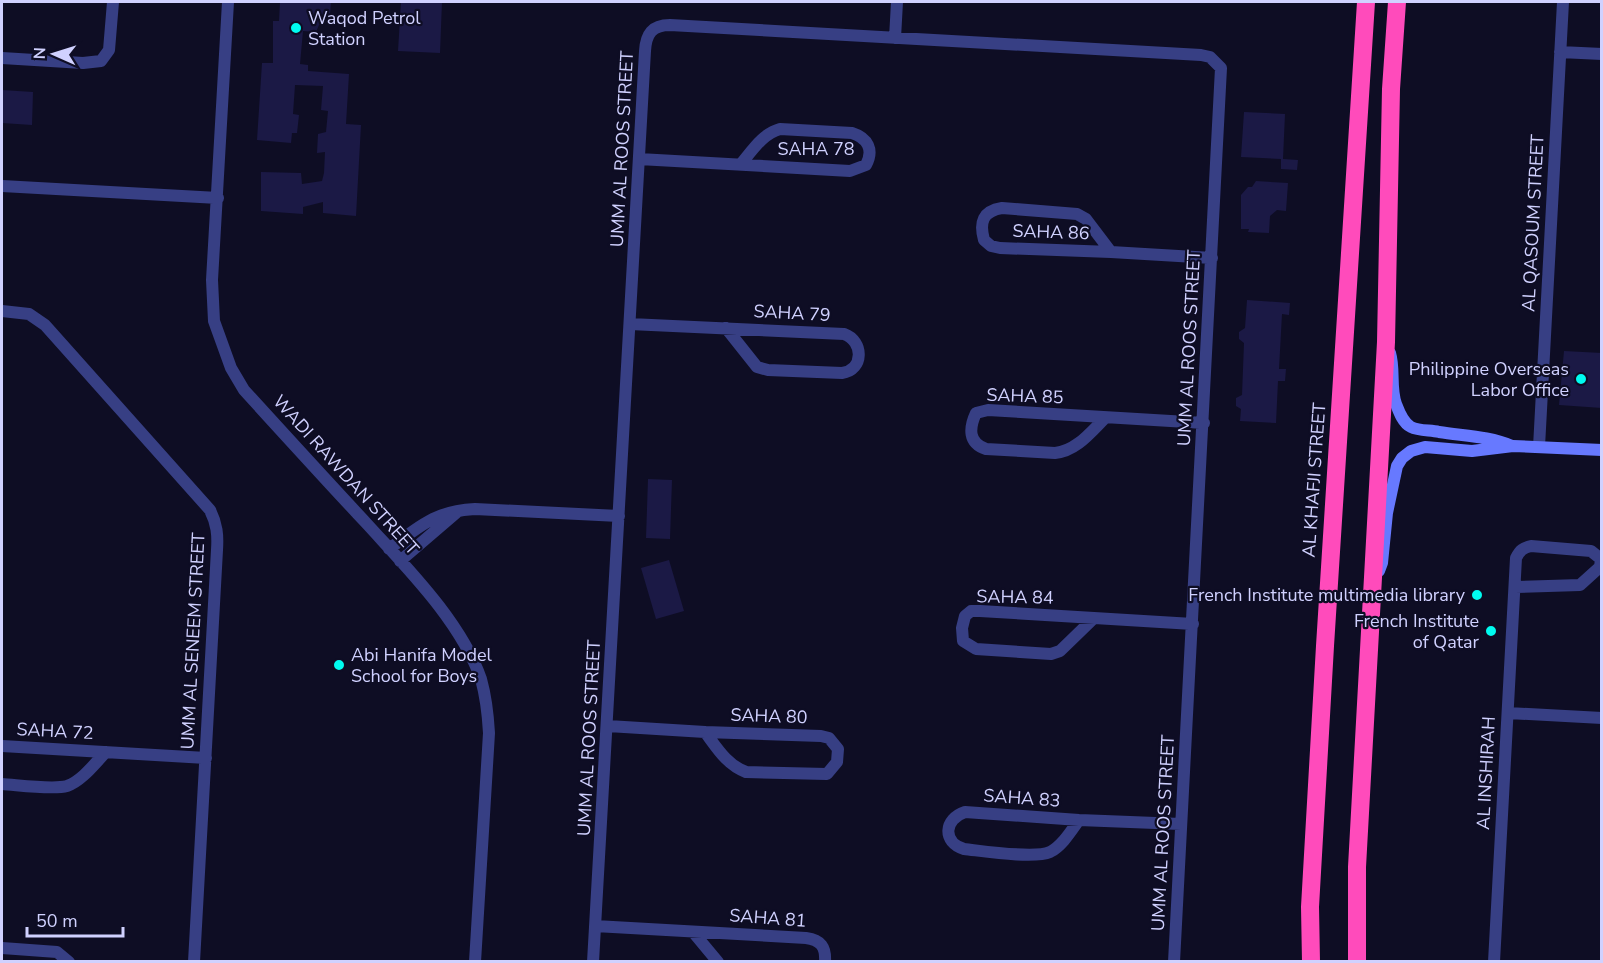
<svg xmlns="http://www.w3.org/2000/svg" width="1603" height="963" viewBox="0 0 1603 963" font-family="'Nunito Sans',sans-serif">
  <rect width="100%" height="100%" fill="#0e0d24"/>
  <path fill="#1b1945" d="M280,2H331L330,14L327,23L319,25L316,32L303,31L300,64L308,65V71L349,74L346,124L361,125L356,216L323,213V202L303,207V214L261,211V172L301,173L302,184L322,181L324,173L325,152L317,153L318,134L326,132L328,111L321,110L323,86L295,85L293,114L299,115L297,133H292L291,143L257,140L262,63H273V21H279Z
    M401,2H442L440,53L398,51Z
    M2,90L33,92L32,125L2,123Z
    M1244,112L1285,114L1283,159L1298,160L1297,170L1281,169V159L1241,157Z
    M1256,181L1288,183L1286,211L1277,210L1270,216L1269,233L1248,232L1249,229H1241V195L1248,187H1252Z
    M1247,300L1290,303L1289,315L1282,314L1279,369H1286L1285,381H1278L1276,423L1240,421L1241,409L1236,406V398L1242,395L1244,343L1239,339V332L1245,328Z
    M1564,351L1602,353V408L1559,405Z
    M648,479L672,480L670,539L646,538Z
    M669,560L684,611L656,619L641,568Z"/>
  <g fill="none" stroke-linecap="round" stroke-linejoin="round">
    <path stroke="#373f84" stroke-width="12" d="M228,2L212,280L214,321L231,368L244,390C285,435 326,480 368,525C408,569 461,622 481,679C486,697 488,715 489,733L475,962
      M895,38L897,2
      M1560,52L1602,54
      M2,58L83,63L101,61L109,50L113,2
      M639,159L850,171L866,165C874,150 868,138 852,133L780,129C762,134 752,151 740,165
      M2,186L218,198
      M1111,252L1086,219L1077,214L1002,208C983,211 979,222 984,240L991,246L1000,248L1111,252L1212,258
      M2,311L29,314L45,325L210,510C217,524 218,535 217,550L194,962
      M630,324L844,334C864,341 864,370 842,373L768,370L757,367L726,328
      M1105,418C1090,433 1076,451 1055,453L986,449C968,443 969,428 976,413L988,410L1204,423
      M1539,447L1563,2
      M389,549C420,526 435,511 475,509L619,516
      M400,561L456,513
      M1094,618L1060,651L1051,654L976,649L963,641L962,628L965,616L971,611H980L1193,624
      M1508,713L1602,718
      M608,726L705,732L821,736L829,738L838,749L837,762L827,774L746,772C727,765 717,748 705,732
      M2,746L206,758
      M2,784C18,785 53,790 67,786C82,781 96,762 106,752
      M1079,820C1071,831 1062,846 1050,852C1034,859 983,851 964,849C942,842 944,819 965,812L1079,820L1181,824
      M595,926L806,938C821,940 826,947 825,962
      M693,932L718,962
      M2,948L57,952L69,962
      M593,962L645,51C646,34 652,25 670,25L1201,55L1210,57L1221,68L1174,962
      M1494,962L1516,558C1520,550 1523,548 1531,546L1591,551L1601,559L1600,567L1580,585L1515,587"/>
    <path stroke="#6779ff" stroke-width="12" d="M1390,353C1395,370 1390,387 1396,404C1399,412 1403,423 1411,427C1419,431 1430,430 1439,432C1464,436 1489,436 1512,446
      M1379,571L1382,563L1387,513L1397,466L1402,458L1411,451L1425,447L1472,451L1513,446L1602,450"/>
    <path stroke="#ff4bbb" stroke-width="18" d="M1311,962L1310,907L1325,646L1366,2
      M1357,962V867L1386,342L1391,89L1397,2"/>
  </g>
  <g fill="#00fbf0" stroke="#0e0d24" stroke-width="2">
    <circle cx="296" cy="28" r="6"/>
    <circle cx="1581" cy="379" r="6"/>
    <circle cx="1477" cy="595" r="6"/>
    <circle cx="1491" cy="631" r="6"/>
    <circle cx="339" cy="665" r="6"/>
  </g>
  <g text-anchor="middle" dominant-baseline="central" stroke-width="4.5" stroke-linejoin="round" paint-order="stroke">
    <g font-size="18" fill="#d0d1ff" stroke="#0e0d24" text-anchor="end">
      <text x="308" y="18" text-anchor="start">Waqod Petrol<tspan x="308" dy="21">Station</tspan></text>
      <text x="1569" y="369">Philippine Overseas<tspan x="1569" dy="21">Labor Office</tspan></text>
      <text x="1465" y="595">French Institute multimedia library</text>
      <text x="1479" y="621">French Institute<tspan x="1479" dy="21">of Qatar</tspan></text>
      <text x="351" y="655" text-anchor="start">Abi Hanifa Model<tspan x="351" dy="21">School for Boys</tspan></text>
    </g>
    <g font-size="18" fill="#d0d1ff" stroke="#0e0d24">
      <text transform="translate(622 149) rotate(-87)">UMM AL ROOS STREET</text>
      <text x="816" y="149">SAHA 78</text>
      <text transform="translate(1533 223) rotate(-87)">AL QASOUM STREET</text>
      <text transform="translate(1051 232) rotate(2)">SAHA 86</text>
      <text transform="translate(792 313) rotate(3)">SAHA 79</text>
      <text transform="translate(1189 348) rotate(-87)">UMM AL ROOS STREET</text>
      <text transform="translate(1025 396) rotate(2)">SAHA 85</text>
      <text transform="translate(346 475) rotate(48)">WADI RAWDAN STREET</text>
      <text transform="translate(1314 480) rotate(-86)">AL KHAFJI STREET</text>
      <text transform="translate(1015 597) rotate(1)">SAHA 84</text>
      <text transform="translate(193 641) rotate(-87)">UMM AL SENEEM STREET</text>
      <text transform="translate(769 716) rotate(2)">SAHA 80</text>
      <text transform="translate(55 731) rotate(3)">SAHA 72</text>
      <text transform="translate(589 738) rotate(-87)">UMM AL ROOS STREET</text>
      <text transform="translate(1486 773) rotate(-87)">AL INSHIRAH</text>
      <text transform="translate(1022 798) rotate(4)">SAHA 83</text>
      <text transform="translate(1163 833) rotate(-87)">UMM AL ROOS STREET</text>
      <text transform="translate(768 918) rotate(4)">SAHA 81</text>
    </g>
  </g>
  <rect width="1603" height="963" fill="none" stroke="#d0d1ff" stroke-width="6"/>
  <g transform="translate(54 54) rotate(273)" stroke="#0e0d24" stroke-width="4.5" paint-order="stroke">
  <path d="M0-4.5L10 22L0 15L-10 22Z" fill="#d0d1ff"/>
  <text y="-9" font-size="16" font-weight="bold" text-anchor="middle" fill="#d0d1ff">N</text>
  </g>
  <path d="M27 927v9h96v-9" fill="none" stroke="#d0d1ff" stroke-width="3"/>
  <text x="36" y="927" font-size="18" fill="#d0d1ff" stroke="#0e0d24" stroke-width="4.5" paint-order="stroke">50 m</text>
</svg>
